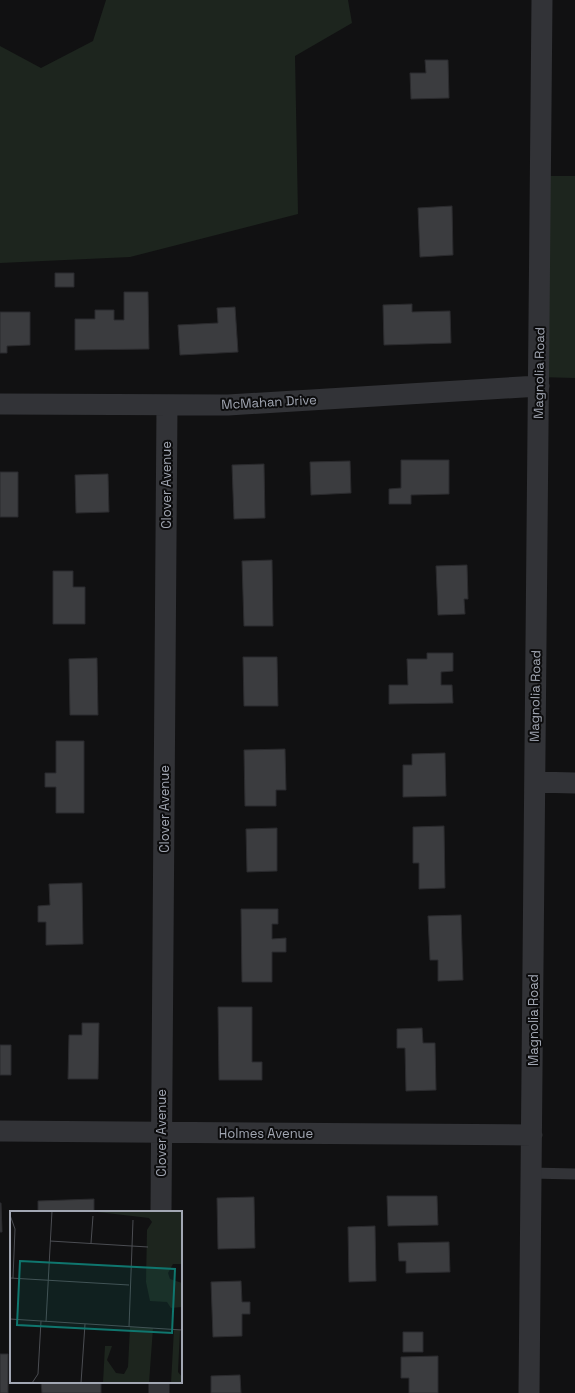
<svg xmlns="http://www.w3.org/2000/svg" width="575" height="1393" viewBox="0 0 575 1393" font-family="'Space Grotesk',sans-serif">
  <rect width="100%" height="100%" fill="#111112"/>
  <path fill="#1d251e" d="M106,0H348L352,23L295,56L298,214L130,257L0,263V46L41,68L93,41Z
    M540,176H575V378L538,377Z"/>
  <path fill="#3b3c3f" stroke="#2b2b2e" d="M425,60H448L449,98L411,99L410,73H426Z
    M452,206L453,255L420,257L418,208Z
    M55,273H74V287H55Z
    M124,292H148L149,349L75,350V319H95V310H114V320H124Z
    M412,304V312L450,311L451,343L384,345L383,305Z
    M235,307L238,352L180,355L178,325L218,323L217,308Z
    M0,312H30V345L7,346V353H0Z
    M401,460H449V494L411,495V504H389V489L401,488Z
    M350,461L351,493L311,495L310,462Z
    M264,464L265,518L234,519L232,465Z
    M0,472H18V517H0Z
    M108,474L109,512L76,513L75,475Z
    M272,560L273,626H244L242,561Z
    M467,565L468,599H464L465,614L438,615L436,566Z
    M53,571H73V587H85V624H53Z
    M427,653H453V671L441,672V685H452L453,703L389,704V685H408L407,659H427Z
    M243,657H277L278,706H244Z
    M97,658L98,715H70L69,659Z
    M56,741H84V813H56V787H45V773H56Z
    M285,749L286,790H276V806H245L244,750Z
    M445,753L446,796L403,797V765H412V754Z
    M444,826L445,888L419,889V863H413V827Z
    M277,828V871L247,872L246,829Z
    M82,883L83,944L46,945V922H38V906L50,905L49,884Z
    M241,909H278V924H272V939L286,938V952H272V982H242Z
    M461,915L463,980L438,981V960H430L428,916Z
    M218,1007H252V1062H262V1080H219Z
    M82,1023H99L98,1079H68L69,1035H82Z
    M422,1028L423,1043H435L436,1090L406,1091L405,1048H397V1029Z
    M0,1045H11V1075H0Z
    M387,1196H437L438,1225L388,1226Z
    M254,1197L255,1248L218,1249L217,1198Z
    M94,1199V1212H38V1201Z
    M0,1203H1L2,1232H0Z
    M375,1226L376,1281L349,1282L348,1227Z
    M449,1242L450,1272L406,1273V1261H399L398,1243Z
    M241,1281L242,1302H250V1314H242V1336L213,1337L211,1282Z
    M403,1332H423V1352H403Z
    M0,1354H8V1393H0Z
    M438,1356V1393H409V1378H401V1357Z
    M240,1375L241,1393H211V1376Z
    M41,1382H101V1393H42Z"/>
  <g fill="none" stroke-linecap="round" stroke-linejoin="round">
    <path stroke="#323337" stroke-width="11" d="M531,1173L575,1174"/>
    <path stroke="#323337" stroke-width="21" d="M0,404L228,405L539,386
      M535,782L575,783
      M0,1131L532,1135
      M161,1212L167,406
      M159,1393V1382
      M529,1393L542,0"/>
  </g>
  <g text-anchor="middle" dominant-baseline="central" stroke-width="4" stroke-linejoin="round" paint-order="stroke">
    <g font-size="13" fill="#a2a7b3" stroke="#0c0c0d">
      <text transform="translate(539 373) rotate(-89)">Magnolia Road</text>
      <text transform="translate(269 402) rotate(-3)">McMahan Drive</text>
      <text transform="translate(166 485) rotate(-90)">Clover Avenue</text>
      <text transform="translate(535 696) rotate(-89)">Magnolia Road</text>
      <text transform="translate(164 809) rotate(-90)">Clover Avenue</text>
      <text transform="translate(533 1020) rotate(-90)">Magnolia Road</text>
      <text transform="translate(161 1133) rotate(-90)">Clover Avenue</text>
      <text x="266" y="1133">Holmes Avenue</text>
    </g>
  </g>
  <g transform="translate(10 1211)">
    <rect width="172" height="172" fill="#111112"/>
    <path d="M79,0H172V53H163L158,62L160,68L172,72V96L161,97L157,91L140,90L136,71L137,19L142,11L139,7ZM120,116L143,117L139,172H93L95,135H102L97,149L106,162L114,163L118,156ZM164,118L170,119L168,161L172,166V172H161Z" fill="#1d251e"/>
    <path fill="none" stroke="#4b4d52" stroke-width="1" d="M0,4L5,18L3,67M40,30L138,36M81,32L83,5M0,67L119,74M0,108L172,119M36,111L42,0M119,116L123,9M22,172L28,163L31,110M71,172L75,113"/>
    <path fill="#0f766e" fill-opacity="0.15" stroke="#0f766e" stroke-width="2" d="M10,50L165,58L162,122L7,114Z"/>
    <rect width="172" height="172" fill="none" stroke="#a2a7b3" stroke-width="2"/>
  </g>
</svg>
